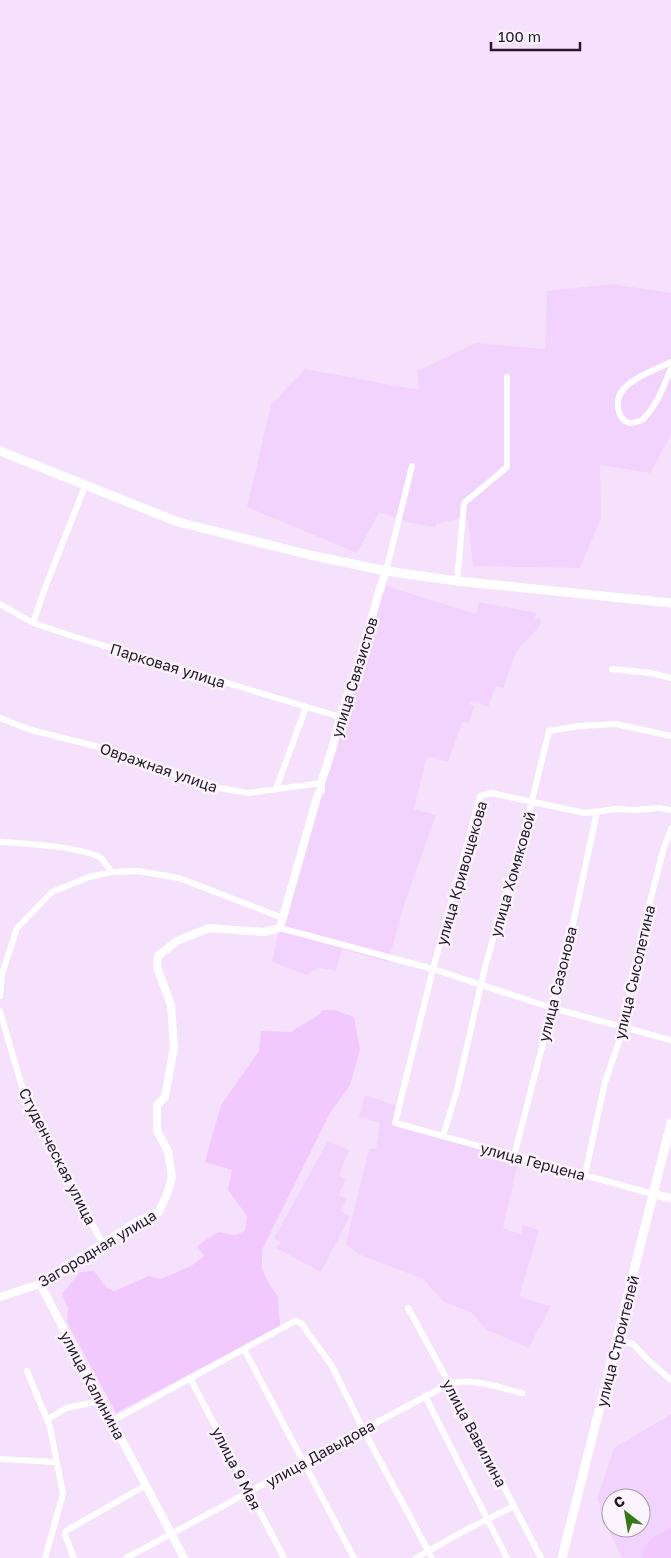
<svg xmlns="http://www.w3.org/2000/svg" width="671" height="1558" viewBox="0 0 671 1558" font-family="'Golos Text',sans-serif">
  <rect width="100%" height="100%" fill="#f6e1fd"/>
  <path fill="#f2d3fd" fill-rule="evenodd" d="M611,284L671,293V435L650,473L600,465L601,518L580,568L473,566L468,520L458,519L436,524V527L406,522L379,512L357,553L247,507L271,405L305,369L419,390L417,371L476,343L545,349L547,291Z
    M386,586L476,614L479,602L536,613L535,618L541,619L540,626L516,652L503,688L496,686L488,707L473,701L469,704L475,706L468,724L462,722L448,762L430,757L426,760L414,809L436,815L405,902L388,962L342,949L336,971L318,968L307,975L272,962L282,914L314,796L356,664L376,590L384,594Z
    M365,1095L397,1106L393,1125L519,1158L503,1228L521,1234L523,1225L539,1230L519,1297L550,1306L543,1323L538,1329L529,1348L487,1330L472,1313L443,1301L423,1279L358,1254L346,1244L369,1149H376L380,1123L359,1117Z
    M328,1141L349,1150L339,1175L346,1179L339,1195L347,1199L341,1211L350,1216L321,1272L276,1248L280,1242L274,1238Z
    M671,1414V1558H622L614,1542L597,1499L614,1448ZM611,1498H641V1528H611Z"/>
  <path fill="#f1c9fe" d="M323,1010H335L354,1017L360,1050L350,1085L330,1113L262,1250V1269L271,1287L278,1296L280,1326L116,1413L67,1322L68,1308L62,1294L80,1272L94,1271L107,1288L115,1291L148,1276L161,1279L191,1266L204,1256L197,1246L218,1232L235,1235L245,1231L247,1216L228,1190L232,1170L205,1162L221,1105L259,1051L261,1031L292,1032C303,1022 313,1022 323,1010Z
    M671,1528V1558H643C641,1541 658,1535 671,1528Z"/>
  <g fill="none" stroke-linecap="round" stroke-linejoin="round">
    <path stroke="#fff" stroke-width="6" d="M671,362C657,369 631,378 622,391C613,402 619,428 636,422C639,421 641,421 643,419C657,406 664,385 671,369
      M386,571L412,466
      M457,581L464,503L507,467V377
      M0,604L33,623L75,637L340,717
      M33,623L45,588L85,486
      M612,669L650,673L671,678
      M0,718L31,730L107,749L157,769L219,788L248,793L321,783
      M276,789L306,707
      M0,842C21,843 87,847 102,859C105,863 108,868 112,872L138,871L179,878L283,918
      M280,928L433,969L552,1008L671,1040
      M0,996L2,974L17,928L52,892L89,877L112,872
      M0,1011L21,1084L34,1116L102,1242
      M443,1136L457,1090L485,967L525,829L549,731L579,726L616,724L671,736
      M514,1156L569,942L597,812
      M585,1175L605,1082L627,1018L631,981L645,921L663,851L671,829
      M653,1194L395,1123L433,969L480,796L491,793L585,813L616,809L635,810L659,808L671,810
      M408,1308L472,1425L541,1558
      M617,1340L633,1344L649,1361L671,1380
      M244,1349L354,1558
      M27,1371L50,1427L63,1494L45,1558
      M190,1378L284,1558
      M425,1396L507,1558
      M47,1420L66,1408L101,1401
      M112,1421L295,1321L301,1323L332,1366L363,1429L432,1558
      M0,1459L56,1462
      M74,1558L65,1535L66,1531L146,1485
      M126,1558C234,1501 341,1441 449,1384C473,1377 499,1388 522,1393
      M416,1558L464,1531L514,1506"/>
    <path stroke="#fff" stroke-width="8" d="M653,1194L671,1198
      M40,1284L184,1558
      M0,1297L40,1284L136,1222L159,1212L167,1194L172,1177L168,1151L157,1131V1105L165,1097L174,1047L171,1005L157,967L158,956L177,941L209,928L264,932L280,928L318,794L321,790V783L332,750L340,717L358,666L379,592L386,571"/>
    <path stroke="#fff" stroke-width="9" d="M0,451L178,522L310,555L386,571L457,581L671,603
      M562,1558L671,1123"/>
  </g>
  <g text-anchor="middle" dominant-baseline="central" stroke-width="5" stroke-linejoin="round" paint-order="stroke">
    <g font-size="15" fill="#241728" stroke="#fbf4fd">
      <text transform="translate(168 665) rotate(17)">Парковая улица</text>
      <text transform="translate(354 677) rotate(-73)">улица Связистов</text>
      <text transform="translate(159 767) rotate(19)">Овражная улица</text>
      <text transform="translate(461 873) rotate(-74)">улица Кривощекова</text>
      <text transform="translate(512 874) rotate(-74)">улица Хомяковой</text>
      <text transform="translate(634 972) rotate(-77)">улица Сысолетина</text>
      <text transform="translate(557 984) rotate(-76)">улица Сазонова</text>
      <text transform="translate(58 1156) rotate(63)">Студенческая улица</text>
      <text transform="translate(533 1161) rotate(15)">улица Герцена</text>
      <text transform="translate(97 1248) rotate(-31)">Загородная улица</text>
      <text transform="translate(617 1341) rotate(-76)">улица Строителей</text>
      <text transform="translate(93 1385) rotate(62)">улица Калинина</text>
      <text transform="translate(475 1433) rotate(62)">улица Вавилина</text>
      <text transform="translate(320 1453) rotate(-29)">улица Давыдова</text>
      <text transform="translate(237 1468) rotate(63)">улица 9 Мая</text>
    </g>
  </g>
  <g transform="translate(626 1513) rotate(329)"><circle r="24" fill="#fbf4fd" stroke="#a59ca8"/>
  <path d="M0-4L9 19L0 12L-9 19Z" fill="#377817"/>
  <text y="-8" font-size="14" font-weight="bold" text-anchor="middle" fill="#241728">С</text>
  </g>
  <path d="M491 42v8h89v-8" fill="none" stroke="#241728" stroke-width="2.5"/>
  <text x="498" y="42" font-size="15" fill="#241728" stroke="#fbf4fd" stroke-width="4" paint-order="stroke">100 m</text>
</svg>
